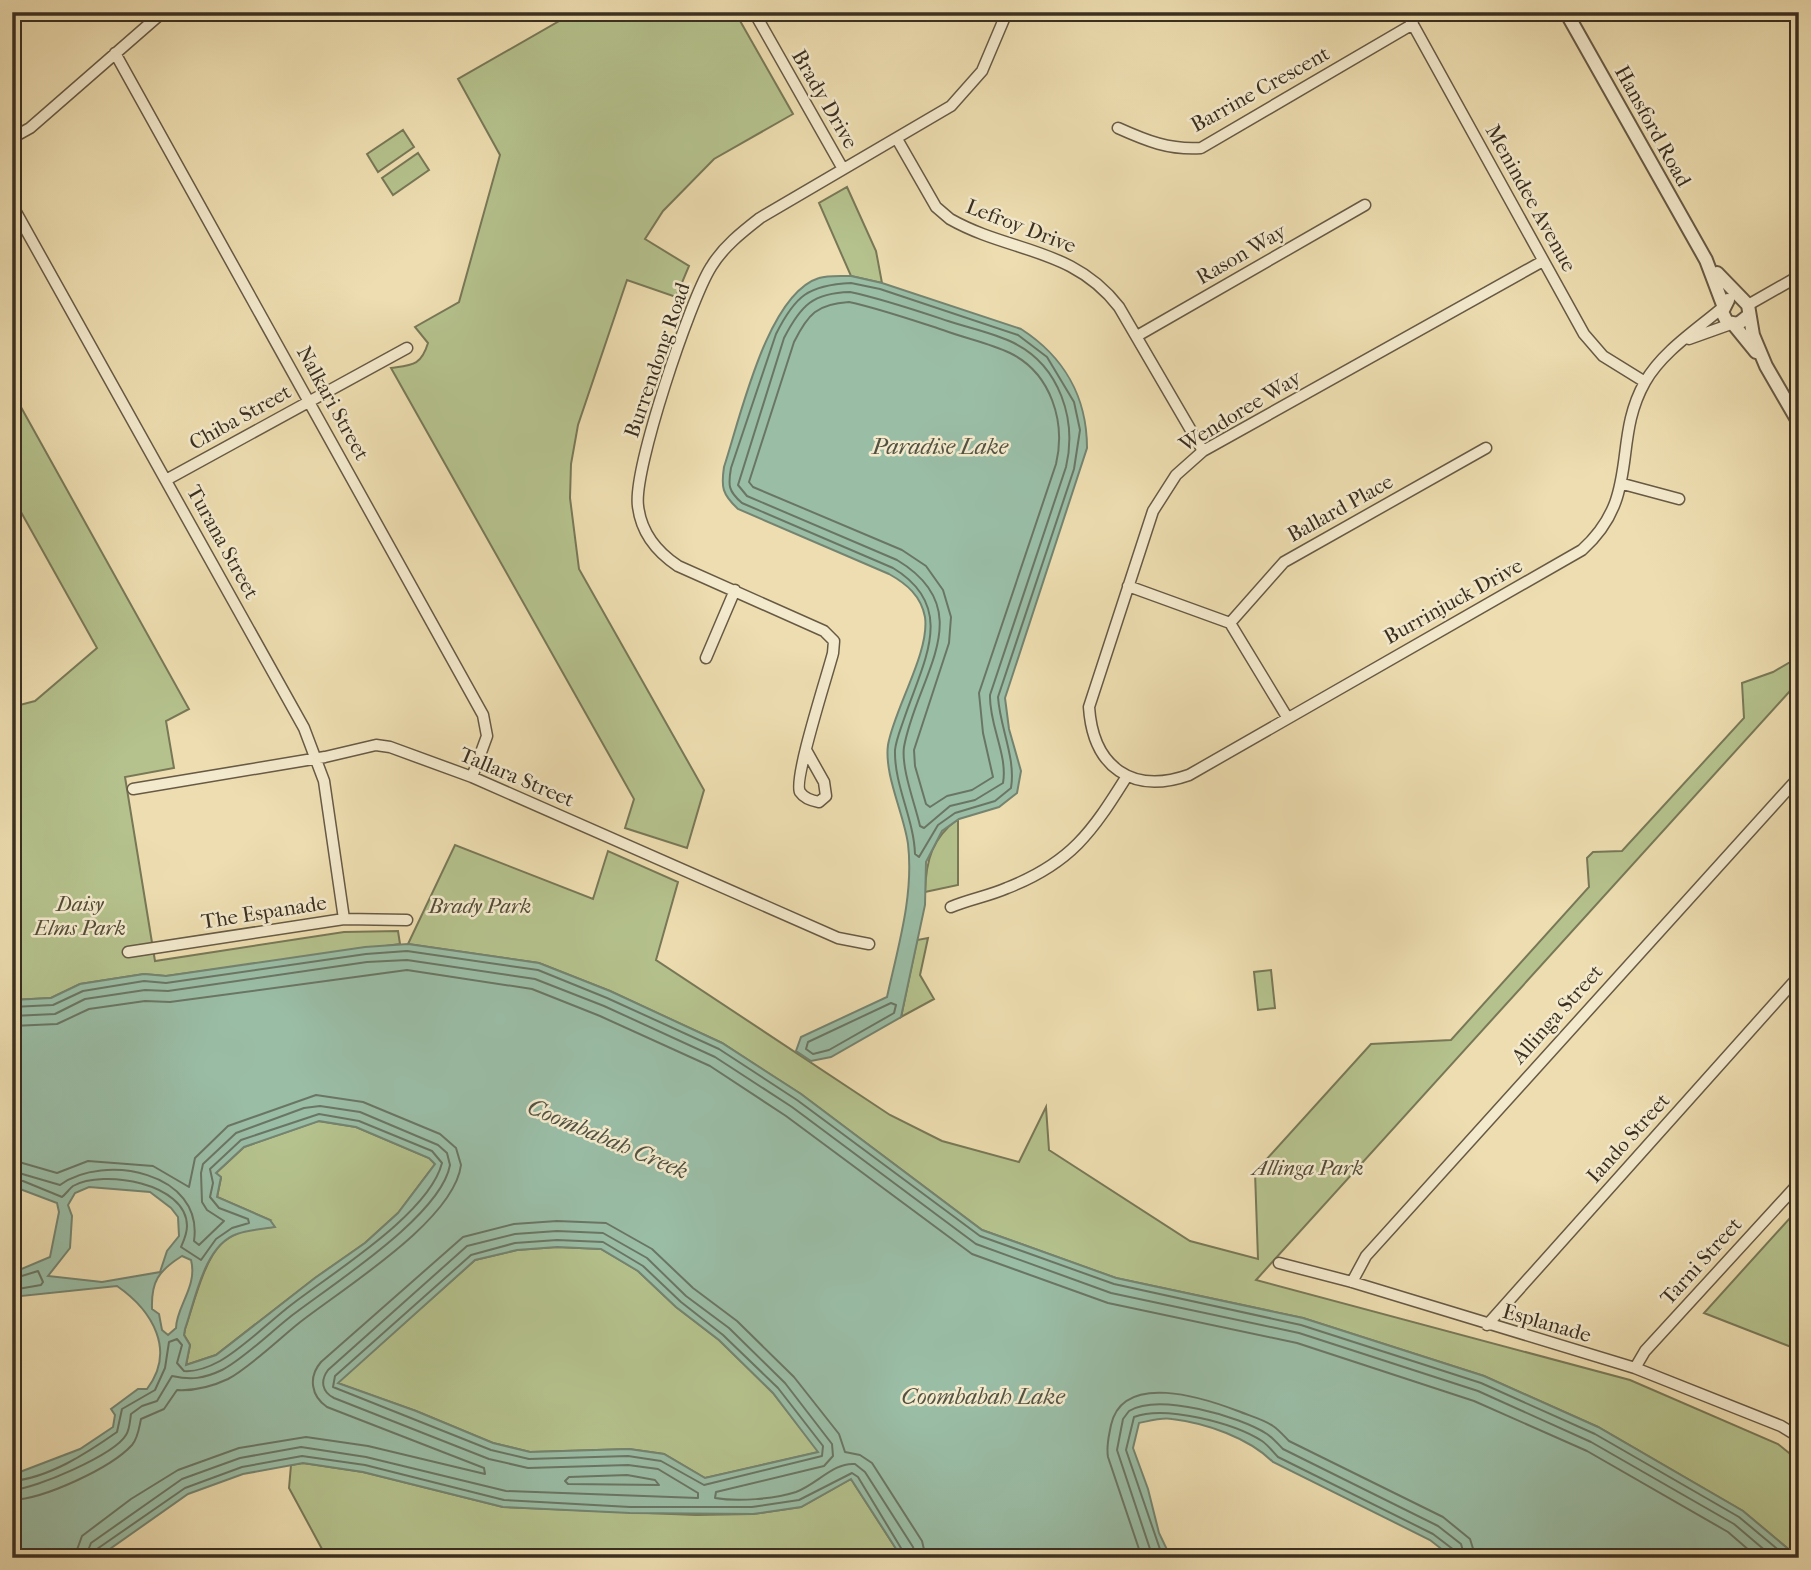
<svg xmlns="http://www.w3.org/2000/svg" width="1811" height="1570" viewBox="0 0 1811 1570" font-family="'IM FELL French Canon',serif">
  <rect width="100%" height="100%" fill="#edddb0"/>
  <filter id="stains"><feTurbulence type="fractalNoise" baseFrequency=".00286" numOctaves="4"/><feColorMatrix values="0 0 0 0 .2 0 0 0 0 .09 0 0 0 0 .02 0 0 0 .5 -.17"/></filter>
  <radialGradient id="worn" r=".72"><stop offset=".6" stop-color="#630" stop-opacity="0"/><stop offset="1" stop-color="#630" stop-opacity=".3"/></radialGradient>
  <path fill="#b5c28d" stroke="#787857" stroke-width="2" d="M575,12H735L793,114L714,159L663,211L645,239L689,266L676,297L627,280L578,425L571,464L570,498L579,569L704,790L687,848L625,828L634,799L391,368C412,365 421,366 428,343L415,327L459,302L500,155L458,79Z
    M403,130L414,147L378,172L367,154Z
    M418,153L429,170L393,195L382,178Z
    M847,187L876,251L882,283L851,276L819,203Z
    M12,391L189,709L166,721L174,768L125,777L155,961L344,932L398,931L400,944L166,976L144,974L80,984L51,998L12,1000V707L35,701L97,648L12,496Z
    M1799,657V681L1256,1280L1630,1380L1778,1444L1799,1461V1558L1743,1511L1598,1427L1484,1376L1303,1318L1116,1278L982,1230L801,1094L722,1043L610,991L539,963L408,944L455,845L593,899L608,851L678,882L656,960L890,1115L942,1141L1019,1162L1046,1107L1049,1150L1190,1241L1258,1259L1255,1172L1371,1044L1451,1040L1589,887L1587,858L1593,852L1622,851L1744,718L1742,683L1773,672Z
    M958,819V885L925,892C926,860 932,838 958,819Z
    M928,938L920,975L934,999L901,1017L917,940Z
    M1271,970L1275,1008L1258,1010L1254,972Z
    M318,1121L356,1127L429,1158L435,1164L398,1213L365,1243L315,1278L216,1355L186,1365L190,1345L184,1335L185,1329C193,1306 204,1260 221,1244C234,1232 254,1227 270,1220L217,1197L221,1178L216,1173L244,1147Z
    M1799,1208V1350L1704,1313Z
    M557,1247L601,1249L638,1271L676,1307L719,1340L773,1393L819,1452L705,1478L664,1454L629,1449L530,1452L493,1443L416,1411L337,1383L475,1260L517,1250Z
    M303,1463L363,1472L503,1507L696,1515L753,1514L801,1507L851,1479L902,1558H332L322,1549L289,1488L291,1465Z"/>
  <path fill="#9abda6" stroke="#748471" stroke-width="2" fill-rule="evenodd" d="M851,276L882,283L1021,329C1063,356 1087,396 1087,448L1005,698L1009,729L1021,771L1017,793L999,807L959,819L942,831L926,862L925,905L901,1017L831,1057L811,1061L796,1051L801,1037L887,997C898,947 914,895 908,844C904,814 884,775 888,745C894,709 930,652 925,617C921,596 907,584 889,574L738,509C722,494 721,487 724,467C740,419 767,294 819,278C828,275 842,276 851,276Z
    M408,944L539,963L610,991L722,1043L801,1094L982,1230L1116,1278L1303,1318L1484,1376L1598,1427L1743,1511L1799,1558H1453L1430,1540L1273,1462C1249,1438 1206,1423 1172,1419C1162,1417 1149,1421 1139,1423L1133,1448L1148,1489L1159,1533L1171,1558H902L851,1479L801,1507L753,1514L630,1513L503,1507L363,1472L303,1463L243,1474L188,1494L97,1558H12V1475L80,1449L113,1427L115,1415L111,1409L138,1389H147C176,1351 153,1311 117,1286L12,1297V1273L50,1257L59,1212L57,1203L12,1186V1000L51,998L80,984L144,974L166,976L365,947ZM319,1121L356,1127L429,1158L435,1164L398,1213L365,1243L315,1278L216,1355L186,1365L190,1345L184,1335L185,1329C195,1301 204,1245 237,1234C248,1230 263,1229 275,1227L270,1220L217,1197L221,1177L216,1173L244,1147ZM89,1187L150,1192L171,1208L178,1217L179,1236L167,1251L160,1272L102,1282L48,1276L70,1248L72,1216L68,1205L75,1193ZM557,1247L601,1249L638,1271L676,1307L719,1340L773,1393L818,1452L705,1478L664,1454L629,1449L530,1452L493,1443L416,1411L338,1383L475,1260L517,1250ZM182,1256L191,1260C198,1286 176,1307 176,1328L168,1335L162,1330L159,1314L152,1309C151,1282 158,1271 182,1256Z"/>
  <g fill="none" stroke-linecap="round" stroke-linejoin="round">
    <path stroke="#6a7664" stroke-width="2" d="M851,283L880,289L1018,335L1047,357L1074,402L1080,430L1074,469L998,697C1000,728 1016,758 1011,788L995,801L955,813L938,825L919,857L915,854C914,819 894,785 895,750C896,740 901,728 904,719C923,662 958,607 893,568L742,503C728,491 728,485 731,468L776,334C795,296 808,285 851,283Z
      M850,292C883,299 915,310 948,321C969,328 994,333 1014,343C1060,366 1077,420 1066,467L990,695C989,725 1008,755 1003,783L975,800L950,806L924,828L920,826C915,804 901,768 904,747C916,677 982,611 897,560L747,496L738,485L784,338C801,305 813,293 850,292Z
      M849,302C881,309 912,320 943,330C964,338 989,343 1010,353C1051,373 1066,422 1056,464L979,693L983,733L993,777L972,790L947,796L930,807L926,804L915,766L914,750L949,643L951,617L943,590L926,566L902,550L753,487L749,482L794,342C808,314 817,304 849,302Z
      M891,1003L896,1005L894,1013L829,1050L813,1054L806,1049L808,1042Z
      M12,1007L53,1005L83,991L144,981L166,983L366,954L407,951L538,970L607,998L719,1049L797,1100L980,1236L1114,1284L1301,1325L1481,1383L1595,1434L1739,1517L1788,1558
      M12,1016L55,1014L85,999L145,990L168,991L367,962L407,960L535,979L604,1006L715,1057L792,1107L976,1244L1111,1293L1299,1333L1478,1391L1591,1442L1734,1524L1774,1558
      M12,1026L57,1024L89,1009L145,1001L170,1002L407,970L532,989L600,1016L710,1066L786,1116L972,1254L1108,1303L1297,1343L1474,1401L1587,1451L1728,1532L1758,1558
      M12,1160L57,1173L88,1161L153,1166L189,1187L195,1158L228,1126L316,1095L363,1102L440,1134L456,1148L461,1165C454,1221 342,1289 299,1323C279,1339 249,1368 228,1379C211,1387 195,1391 177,1390L164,1409L141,1419C139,1428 138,1438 132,1445C111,1468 44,1499 12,1500
      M12,1171L60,1185C104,1153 204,1172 194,1241L199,1245L224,1221L207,1210L202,1202L201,1173L203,1164L236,1133L304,1108L320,1106L360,1112L438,1145L447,1153L450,1165C441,1216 331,1285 290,1317C271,1332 242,1360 222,1370C203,1379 191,1380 172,1376L157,1401L142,1406L131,1414C130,1420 130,1429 126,1435C114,1455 35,1489 12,1490
      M12,1180L23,1181L62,1197C66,1194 69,1189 73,1186C103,1169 187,1183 187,1226C187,1234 184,1240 181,1247L201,1260L216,1239L232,1228L249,1223L248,1219L219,1208L210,1197L213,1183L210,1169L241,1140L319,1114L359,1121L432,1151L442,1163C429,1214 332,1273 291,1305C269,1322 243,1348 220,1361C209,1367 196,1372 184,1371L177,1363L182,1345L177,1339L169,1342L165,1368L155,1390L122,1409L117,1432C87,1453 49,1478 12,1481
      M557,1240L603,1242L643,1266L681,1302L723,1335L778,1388L823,1446L822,1456L704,1485L661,1461L628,1456L529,1459L491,1450L333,1387L335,1376L471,1255L515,1243Z
      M12,1279L38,1271L43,1282L41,1285L12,1290
      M627,1475L655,1480L659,1485L568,1484L565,1481L569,1477Z
      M74,1558L82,1536L131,1499L178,1470L239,1448L306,1437L368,1446L485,1474L484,1468L327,1407C311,1396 308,1377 321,1362L463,1237L514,1224L557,1221L606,1223L652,1249L693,1288L737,1321L794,1377L839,1434L845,1452L860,1455L872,1463L922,1541L926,1558
      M85,1558L91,1543L182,1479L240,1458L301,1447L366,1457L506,1491L698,1498V1493L658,1469L628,1465L528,1468L489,1459L334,1398C322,1392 320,1381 328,1370L467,1246L515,1234L557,1231L603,1233L647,1258L686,1296L729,1328L785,1383L832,1444L833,1456L824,1466L716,1492L715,1498C738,1502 774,1499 796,1492C816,1485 834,1462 855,1464L865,1472L913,1547L916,1558
      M94,1558L97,1549L185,1488L242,1467L302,1456L365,1465L504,1500L630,1507H752L799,1500L852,1473L858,1477L907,1558
      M1142,1558L1108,1457C1106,1445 1109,1436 1111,1425C1123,1371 1204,1398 1238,1411C1250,1416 1263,1419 1273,1426C1279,1430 1284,1436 1289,1441L1443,1517L1470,1539L1476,1558
      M1153,1558L1117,1450L1123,1419L1129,1411C1159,1393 1239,1416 1267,1434C1273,1438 1278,1444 1283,1449L1438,1526L1461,1544L1465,1558
      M1163,1558L1126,1450L1134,1417C1165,1405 1234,1423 1262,1441C1268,1445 1273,1452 1278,1457L1433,1534L1454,1550L1457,1558"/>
    <g stroke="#675a45" stroke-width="13">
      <path id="minor" d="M754,12L843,169
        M1406,12L1584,334L1603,356L1645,382
        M115,53L483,715L487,736L472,777
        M1118,128C1147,141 1169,150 1201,148L1413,24
        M12,138L30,128L163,12
        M897,139L936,207L950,219C1010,253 1073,247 1119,307L1203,451
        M12,205L304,728L324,781L344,919
        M1543,261L1203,451L1176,475L1153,511L1089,707C1093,767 1132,795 1189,775L1582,550C1642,496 1611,442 1645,382C1662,352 1696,330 1722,308
        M1748,305L1799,276
        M1137,336L1365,205
        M1689,339L1731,324
        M166,480L407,348
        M1623,484L1679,499
        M1128,586L1230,623L1287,717
        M1230,623L1284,562L1486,448
        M706,658L735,590
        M806,750L824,782L826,796L819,802C813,801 804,798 800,792C793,780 828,673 833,653L834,641L824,631L678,566C657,552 641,532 638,506C633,470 690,300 711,267C723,247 742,232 760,218L951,106L982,71L1007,12
        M133,789L325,757L376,745L390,747L472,777L838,938L869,944
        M951,907C970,899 989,896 1007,888C1071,863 1092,832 1127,776
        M128,952L344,919L407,920
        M1279,1263L1352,1282L1635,1368L1781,1426L1799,1437
        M1352,1282L1366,1256L1799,777
        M1487,1325L1799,976
        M1635,1368L1645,1351L1799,1183"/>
    </g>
    <g stroke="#675a45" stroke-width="16">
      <path id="tertiary" d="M1566,12L1706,260L1723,305
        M1717,273L1748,305L1753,335L1766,366L1799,423
        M1728,300L1722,312L1727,322L1738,324L1748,316
        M1734,325L1756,352"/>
    </g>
    <use href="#minor" stroke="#f3e9cc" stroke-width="10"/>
    <use href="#tertiary" stroke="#f3e9cc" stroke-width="12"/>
  </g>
  <g text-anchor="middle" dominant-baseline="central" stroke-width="5" stroke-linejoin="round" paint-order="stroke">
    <g font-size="21" fill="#3a2f21" stroke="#f3e9cc">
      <text transform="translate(1260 89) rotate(-29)">Barrine Crescent</text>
      <text transform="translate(825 99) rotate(60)">Brady Drive</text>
      <text transform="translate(1653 126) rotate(61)">Hansford Road</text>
      <text transform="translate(1531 198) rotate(61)">Menindee Avenue</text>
      <text transform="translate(1021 226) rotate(21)">Lefroy Drive</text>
      <text transform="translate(1241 254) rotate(-30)">Rason Way</text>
      <text transform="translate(657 360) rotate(-71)">Burrendong Road</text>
      <text transform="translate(333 403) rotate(61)">Nalkari Street</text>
      <text transform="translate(1240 411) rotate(-31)">Wendoree Way</text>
      <text transform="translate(240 417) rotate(-29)">Chiba Street</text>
      <text transform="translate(1340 508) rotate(-29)">Ballard Place</text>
      <text transform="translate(223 542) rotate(61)">Turana Street</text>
      <text transform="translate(1453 601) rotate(-29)">Burrinjuck Drive</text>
      <text transform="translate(517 777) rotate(23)">Tallara Street</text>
      <text transform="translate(264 912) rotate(-9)">The Espanade</text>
      <text transform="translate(1557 1014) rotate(-48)">Allinga Street</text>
      <text transform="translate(1628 1138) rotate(-48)">Iando Street</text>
      <text transform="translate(1701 1261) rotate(-48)">Tarni Street</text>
      <text transform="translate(1547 1323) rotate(16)">Esplanade</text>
    </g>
    <g font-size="21" font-style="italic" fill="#534c37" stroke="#f3e9cc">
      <text x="80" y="904">Daisy<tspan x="80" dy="24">Elms Park</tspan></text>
      <text x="480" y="906">Brady Park</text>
      <text x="1308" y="1168">Allinga Park</text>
    </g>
    <g font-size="23" font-style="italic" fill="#525242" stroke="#f3e9cc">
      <text x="940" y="446">Paradise Lake</text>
      <text transform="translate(608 1139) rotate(23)">Coombabah Creek</text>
      <text x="983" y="1396">Coombabah Lake</text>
    </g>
  </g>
  <rect width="1811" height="1570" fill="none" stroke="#edddb0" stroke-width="42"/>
  <rect x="14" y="14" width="1783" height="1542" fill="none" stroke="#3a2f21" stroke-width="3.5"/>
  <rect x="21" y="21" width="1769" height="1528" fill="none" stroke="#3a2f21" stroke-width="2"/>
  <rect width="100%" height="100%" filter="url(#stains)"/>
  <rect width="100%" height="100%" fill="url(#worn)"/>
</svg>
